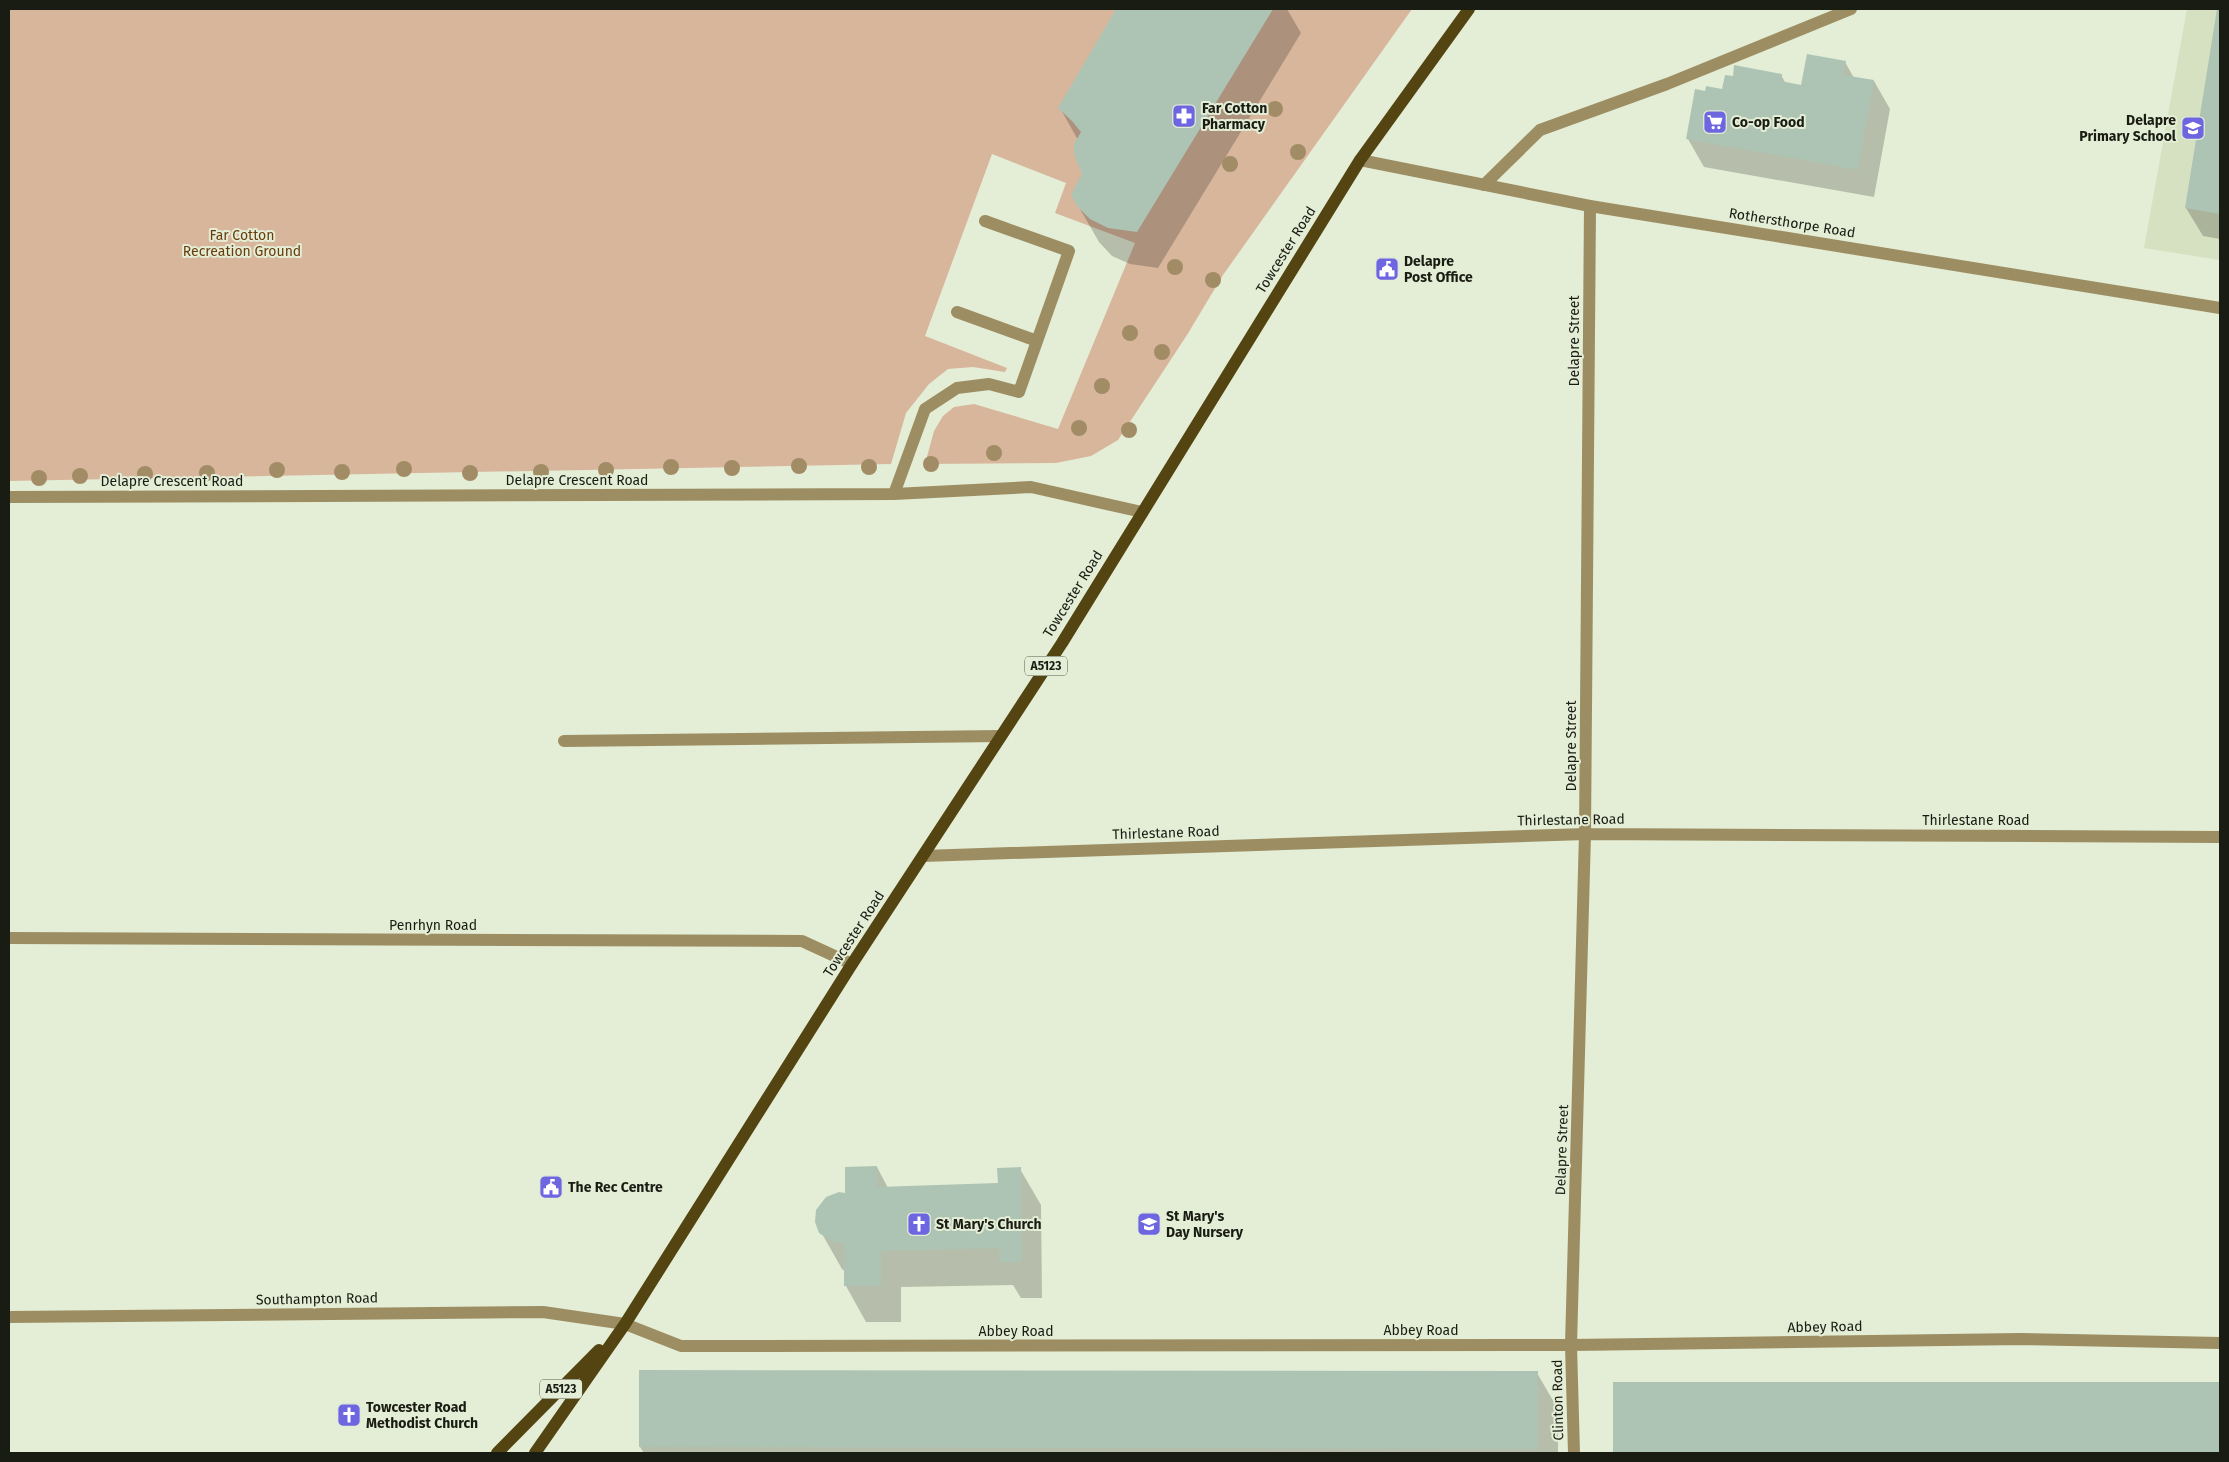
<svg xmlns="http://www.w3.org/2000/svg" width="2229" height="1462" viewBox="0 0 2229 1462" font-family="'Fira Sans',sans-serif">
  <rect width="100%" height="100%" fill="#e4edd5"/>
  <path fill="#d6e1c2" d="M2187,9H2220V260L2144,248Z"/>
  <path fill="#d7b69c" d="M9,9H1412L1223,275L1187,335L1118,440L1091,456L1056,463L925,464L934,431L943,416L954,407L974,404L1058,429L1135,243L1055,213L1066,183L992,154L925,336L1007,368L1005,372L973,367L948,369L929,384L906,413L891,464L9,481Z"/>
  <path fill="#0003" d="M1118,9H1287L1301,33L1158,268L1130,264L1112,256L1099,242L1072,195L1084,174L1078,140L1060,108Z
    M2219,9H2220V239L2203,236L2186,208Z
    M1845,62L1854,78L1874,81L1890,109L1874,197L1704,167L1688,139L1706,92L1723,90L1781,75L1786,84L1802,86Z
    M877,1167L888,1188L999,1185L1020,1169L1041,1205L1042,1298H1021L1013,1285L901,1287V1322H866L846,1286V1272L842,1269L821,1232L846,1194Z
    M1537,1373L1558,1409V1453H644L640,1447Z
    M1614,1383H2220V1453H1614Z"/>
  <path fill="#adc4b4" d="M1116,9H1273L1137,232L1108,228L1090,219L1077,206L1071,195L1082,174L1074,154V144L1081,132L1072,121L1058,108Z
    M2217,9H2220V214L2185,208Z
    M1807,54L1846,61L1843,75L1874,80L1858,170L1686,139L1695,89L1705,91L1706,86L1722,89L1725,75L1733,76L1734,65L1782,74L1781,81L1801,85Z
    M877,1166V1187L998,1183L997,1168L1021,1167L1022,1262H999V1248L881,1251V1286H844V1243L833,1242L819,1233L815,1222L816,1210L826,1197L839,1192L845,1193V1167Z
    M639,1370L1538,1371V1449L639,1447Z
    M1613,1382H2220V1453H1613Z"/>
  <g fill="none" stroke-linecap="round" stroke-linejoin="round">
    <path stroke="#9c8e62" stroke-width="12" d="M1484,185L1540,130L1667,84L1851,9
      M957,312L1037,341
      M894,494L925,409L957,388L989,384L1019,392L1069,251L985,221
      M564,741L1001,736"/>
    <path stroke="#9c8e62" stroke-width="12" d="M9,497L894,494L1031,487L1142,512
      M923,856L1585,834L2220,837
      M9,938L802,941L852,964
      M9,1317L543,1312L625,1324L681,1346L1571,1345L2021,1339L2220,1343
      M1574,1453L1571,1345L1585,834L1590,206"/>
    <path stroke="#9c8e62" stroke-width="12" d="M1360,160L1590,206L2220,308"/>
    <path stroke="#534411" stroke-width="12" d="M497,1453L599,1350
      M535,1453L625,1324L852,964L1062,643L1360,160L1469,9"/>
  </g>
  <g fill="#a18c66">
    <circle cx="1275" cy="109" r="8"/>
    <circle cx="1298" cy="152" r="8"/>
    <circle cx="1230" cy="164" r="8"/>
    <circle cx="1175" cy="267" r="8"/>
    <circle cx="1213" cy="280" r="8"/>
    <circle cx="1130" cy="333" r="8"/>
    <circle cx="1162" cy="352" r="8"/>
    <circle cx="1102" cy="386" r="8"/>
    <circle cx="1079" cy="428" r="8"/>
    <circle cx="1129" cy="430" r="8"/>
    <circle cx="994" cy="453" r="8"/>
    <circle cx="931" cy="464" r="8"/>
    <circle cx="799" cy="466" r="8"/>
    <circle cx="671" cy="467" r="8"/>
    <circle cx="869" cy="467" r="8"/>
    <circle cx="732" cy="468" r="8"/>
    <circle cx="404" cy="469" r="8"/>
    <circle cx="277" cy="470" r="8"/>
    <circle cx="606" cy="470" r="8"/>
    <circle cx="342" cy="472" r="8"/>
    <circle cx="541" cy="472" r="8"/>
    <circle cx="207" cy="473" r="8"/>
    <circle cx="470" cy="473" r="8"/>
    <circle cx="145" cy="474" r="8"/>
    <circle cx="80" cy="476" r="8"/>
    <circle cx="39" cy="478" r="8"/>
  </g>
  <defs>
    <g id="pharmacy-square" transform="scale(1.25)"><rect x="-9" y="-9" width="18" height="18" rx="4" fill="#6d66e0" stroke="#e4edd5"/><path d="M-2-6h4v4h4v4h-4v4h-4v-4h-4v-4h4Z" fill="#fff"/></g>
    <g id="supermarket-square" transform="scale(1.25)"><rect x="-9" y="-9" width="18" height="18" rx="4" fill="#6d66e0" stroke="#e4edd5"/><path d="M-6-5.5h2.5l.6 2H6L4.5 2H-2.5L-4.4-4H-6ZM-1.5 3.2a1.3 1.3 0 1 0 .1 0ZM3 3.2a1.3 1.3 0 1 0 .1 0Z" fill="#fff"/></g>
    <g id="school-square" transform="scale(1.25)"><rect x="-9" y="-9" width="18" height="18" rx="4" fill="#6d66e0" stroke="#e4edd5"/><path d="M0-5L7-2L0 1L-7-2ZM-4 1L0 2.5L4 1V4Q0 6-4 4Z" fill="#fff"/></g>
    <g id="civic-square" transform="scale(1.25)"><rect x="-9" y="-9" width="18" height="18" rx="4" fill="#6d66e0" stroke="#e4edd5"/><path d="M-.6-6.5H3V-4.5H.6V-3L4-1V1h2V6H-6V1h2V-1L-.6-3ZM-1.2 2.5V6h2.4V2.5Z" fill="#fff"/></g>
    <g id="church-square" transform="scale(1.25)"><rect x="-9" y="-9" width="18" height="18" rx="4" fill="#6d66e0" stroke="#e4edd5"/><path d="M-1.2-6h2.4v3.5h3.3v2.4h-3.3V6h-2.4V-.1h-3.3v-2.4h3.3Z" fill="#fff"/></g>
  </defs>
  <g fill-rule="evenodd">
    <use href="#pharmacy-square" x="1184" y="116"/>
    <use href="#supermarket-square" x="1715" y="122"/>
    <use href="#school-square" x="2193" y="128"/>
    <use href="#civic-square" x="1387" y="269"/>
    <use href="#civic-square" x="551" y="1187"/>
    <use href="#church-square" x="919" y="1224"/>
    <use href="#school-square" x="1149" y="1224"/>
    <use href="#church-square" x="349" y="1415"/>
  </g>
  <g text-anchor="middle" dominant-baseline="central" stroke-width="4" stroke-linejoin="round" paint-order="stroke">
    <g fill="#e4edd5" stroke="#565b4d" stroke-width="1">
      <rect x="1025" y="656.5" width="42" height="19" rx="4"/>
      <rect x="540" y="1379.5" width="42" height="19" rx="4"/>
    </g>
    <g font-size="12" font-weight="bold" fill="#191c13">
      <text x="1046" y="666">A5123</text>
      <text x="561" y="1389">A5123</text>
    </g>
    <g font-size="14" font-weight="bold" fill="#191c13" stroke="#e4edd5" text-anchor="start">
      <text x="1202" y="108">Far Cotton<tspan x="1202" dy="16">Pharmacy</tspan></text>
      <text x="2176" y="120" text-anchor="end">Delapre<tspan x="2176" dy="16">Primary School</tspan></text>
      <text x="1732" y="122">Co-op Food</text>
      <text x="1404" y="261">Delapre<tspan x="1404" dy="16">Post Office</tspan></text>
      <text x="568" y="1187">The Rec Centre</text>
      <text x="1166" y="1216">St Mary's<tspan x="1166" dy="16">Day Nursery</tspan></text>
      <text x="936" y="1224">St Mary's Church</text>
      <text x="366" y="1407">Towcester Road<tspan x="366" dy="16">Methodist Church</tspan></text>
    </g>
    <g font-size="14" fill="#191c13" stroke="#e4edd5">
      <text transform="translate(1792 223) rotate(9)">Rothersthorpe Road</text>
      <text transform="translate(1286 250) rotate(-58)">Towcester Road</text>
      <text transform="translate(1574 341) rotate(-90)">Delapre Street</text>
      <text x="577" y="480">Delapre Crescent Road</text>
      <text x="172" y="481">Delapre Crescent Road</text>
      <text transform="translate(1073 594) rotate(-58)">Towcester Road</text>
      <text transform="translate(1571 746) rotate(-90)">Delapre Street</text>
      <text transform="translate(1571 820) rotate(-1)">Thirlestane Road</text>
      <text x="1976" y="820">Thirlestane Road</text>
      <text transform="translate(1166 833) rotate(-2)">Thirlestane Road</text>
      <text x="433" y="925">Penrhyn Road</text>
      <text transform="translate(854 934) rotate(-57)">Towcester Road</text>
      <text transform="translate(1562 1150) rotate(-88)">Delapre Street</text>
      <text transform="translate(317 1299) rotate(-1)">Southampton Road</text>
      <text transform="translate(1825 1327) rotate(-1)">Abbey Road</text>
      <text x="1421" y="1330">Abbey Road</text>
      <text x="1016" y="1331">Abbey Road</text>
      <text transform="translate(1558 1400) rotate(-91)">Clinton Road</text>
    </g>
    <g font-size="14" fill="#6a3c0c" stroke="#e4edd5">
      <text x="242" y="235">Far Cotton<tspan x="242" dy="16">Recreation Ground</tspan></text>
    </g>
  </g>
  <rect width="2229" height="1462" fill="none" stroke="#191c13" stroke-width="20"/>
</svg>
